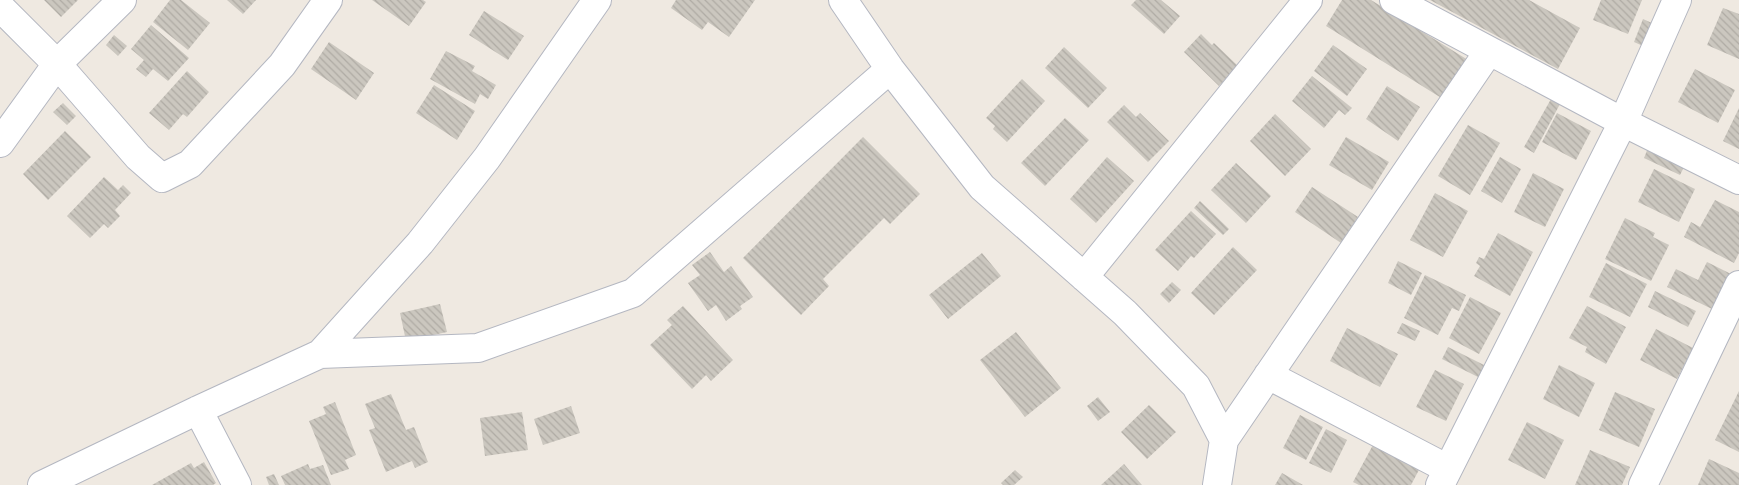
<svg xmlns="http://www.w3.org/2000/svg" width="1739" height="485" viewBox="0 0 1739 485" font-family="Lato,sans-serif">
  <defs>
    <pattern id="building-back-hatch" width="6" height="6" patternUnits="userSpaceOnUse" patternTransform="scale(1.25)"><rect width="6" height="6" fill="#cbc7bf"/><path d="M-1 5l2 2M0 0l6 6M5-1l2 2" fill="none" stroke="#afaba4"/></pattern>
  </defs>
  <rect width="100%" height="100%" fill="#efe9e1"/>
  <path fill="url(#building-back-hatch)" d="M44,0H78L61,17Z
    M170,0H181L210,23L188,50L153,22Z
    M227,0H256L243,14Z
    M372,0H423L426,2L409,26Z
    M676,0H755L729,37L708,22L702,30L671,8Z
    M1136,0H1161L1180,16L1164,34L1131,5Z
    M1342,0H1371L1468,60L1443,99L1326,26Z
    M1430,0H1529L1580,28L1558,69Z
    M1601,0H1642L1628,34L1593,20Z
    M1723,8L1739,14V59L1707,45Z
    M484,11L524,36L508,60L469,35Z
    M1643,19L1654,24L1643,46L1634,42Z
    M151,25L189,58L168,81L153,69L146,77L136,69L144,60L131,49Z
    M1201,34L1212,45L1214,43L1238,66L1219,86L1184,52Z
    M114,35L127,46L118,56L106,45Z
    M329,42L374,73L356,100L311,69Z
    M1333,45L1367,69L1347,96L1314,71Z
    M1064,47L1107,88L1088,108L1045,68Z
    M446,51L475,66L472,71L496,85L488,99L480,94L475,104L430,79Z
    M1695,69L1735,90L1718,123L1678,102Z
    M187,71L209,92L187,117L183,114L169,130L149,113Z
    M1312,76L1352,108L1345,115L1339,110L1324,128L1292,101Z
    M1022,79L1045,101L1007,142L993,129L995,126L986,118Z
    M434,85L475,111L457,140L416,113Z
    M1387,86L1420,107L1398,141L1366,119Z
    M1551,99L1560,104L1534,153L1524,147Z
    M63,103L76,116L67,125L53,112Z
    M1124,105L1136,117L1140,113L1169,141L1148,162L1107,122Z
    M1739,108V149L1723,141Z
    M1557,113L1591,131L1576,160L1542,142Z
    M1275,114L1311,149L1285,176L1250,141Z
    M1065,118L1089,140L1045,186L1021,163Z
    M1468,125L1500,143L1470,195L1438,176Z
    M65,131L91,157L48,200L23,174Z
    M863,137L920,194L890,224L884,218L823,279L829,286L801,315L743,258Z
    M1346,137L1389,162L1372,190L1329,165Z
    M1648,148L1685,165L1680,175L1644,158Z
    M1107,157L1134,181L1096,223L1070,199Z
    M1500,157L1521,169L1502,203L1481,191Z
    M1236,163L1271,196L1246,223L1211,190Z
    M1654,169L1695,189L1679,222L1638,202Z
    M1533,173L1564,189L1545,227L1514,212Z
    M104,177L118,190L123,185L131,193L115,210L120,216L108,228L104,224L90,238L67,216Z
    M1312,187L1358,217L1341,243L1295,212Z
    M1435,193L1468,211L1443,257L1410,240Z
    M1715,200L1739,212V253L1734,263L1684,237L1691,222L1700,227Z
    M1200,201L1229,229L1223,235L1194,208Z
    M1191,211L1216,234L1194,258L1191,256L1178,271L1155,250Z
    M1625,218L1655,233L1653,237L1669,245L1651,281L1605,259Z
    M1498,233L1533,252L1510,296L1474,276L1480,266L1476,263L1479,257L1484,259Z
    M1233,247L1257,270L1214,315L1191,293Z
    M710,252L724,272L731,266L753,297L740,306L742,309L726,321L716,305L708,311L688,283L700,275L692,265Z
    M982,253L1001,276L948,319L929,295Z
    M1398,261L1422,273L1411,295L1388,283Z
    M1707,262L1739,278L1730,297L1720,292L1712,309L1667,287L1676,269L1698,280Z
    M1606,263L1647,284L1630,317L1589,297Z
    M1425,275L1466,295L1459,311L1452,308L1438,335L1404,318Z
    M1172,282L1181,290L1169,303L1160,294Z
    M1655,291L1696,311L1688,327L1648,307Z
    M1470,297L1501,313L1479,354L1449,338Z
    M440,304L447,332L406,341L400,313Z
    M683,306L733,360L711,381L706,375L692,389L650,345L672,325L667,320Z
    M1587,306L1626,327L1606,364L1585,352L1587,347L1569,338Z
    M1402,323L1420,331L1415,341L1397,333Z
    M1347,328L1398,354L1380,387L1330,361Z
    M1656,329L1693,348L1677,379L1640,360Z
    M1016,332L1061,388L1025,417L980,360Z
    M1448,347L1490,368L1484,380L1442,359Z
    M1559,365L1595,383L1579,417L1543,399Z
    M1435,370L1464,384L1446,421L1416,407Z
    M1739,391V452L1715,440Z
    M1615,392L1655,409L1639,447L1599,430Z
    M391,394L406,430L414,427L428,462L415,468L412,461L386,472L369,430L375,428L365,404Z
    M1098,397L1110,412L1098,421L1087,406Z
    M335,402L356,455L345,460L349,469L331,475L309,421L326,414L323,407Z
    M1149,405L1176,432L1147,459L1121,432Z
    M571,406L580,433L543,445L534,419Z
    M522,412L528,450L485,456L480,418Z
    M1300,415L1323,427L1306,460L1283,448Z
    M1527,422L1564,440L1545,479L1508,460Z
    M1326,429L1347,440L1331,473L1309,463Z
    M1374,443L1420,468L1411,485H1359L1353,482Z
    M1590,450L1630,467L1622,485H1575Z
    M1709,459L1739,473V485H1698Z
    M204,462L216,483L213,485H152L191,463L194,468Z
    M308,464L310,469L323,465L331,485H285L281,476Z
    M1124,464L1142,485H1101Z
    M1015,470L1023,477L1014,485H1003L1001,483Z
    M1282,473L1303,485H1275Z
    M274,474L279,485H269L266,477Z"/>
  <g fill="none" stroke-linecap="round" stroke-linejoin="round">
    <g stroke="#b4b7c1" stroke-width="30">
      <path id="street" d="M843,0L890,69L982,187L1125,313L1196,386L1224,440L1217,485
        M1394,0L1623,122L1739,180
        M0,7L57,64L138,157L162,178L190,164L282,65L328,0
        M0,143L57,64L122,0
        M1084,277L1308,0
        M320,354L478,348L633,293L890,69
        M1268,375L1448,469
        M198,410L237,485
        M1224,440L1489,51
        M42,485L198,410L320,354L420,243L487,158L597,0
        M1440,485L1623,122L1677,0
        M1643,485L1739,285"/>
    </g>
    <use href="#street" stroke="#fff" stroke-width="28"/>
  </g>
</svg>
